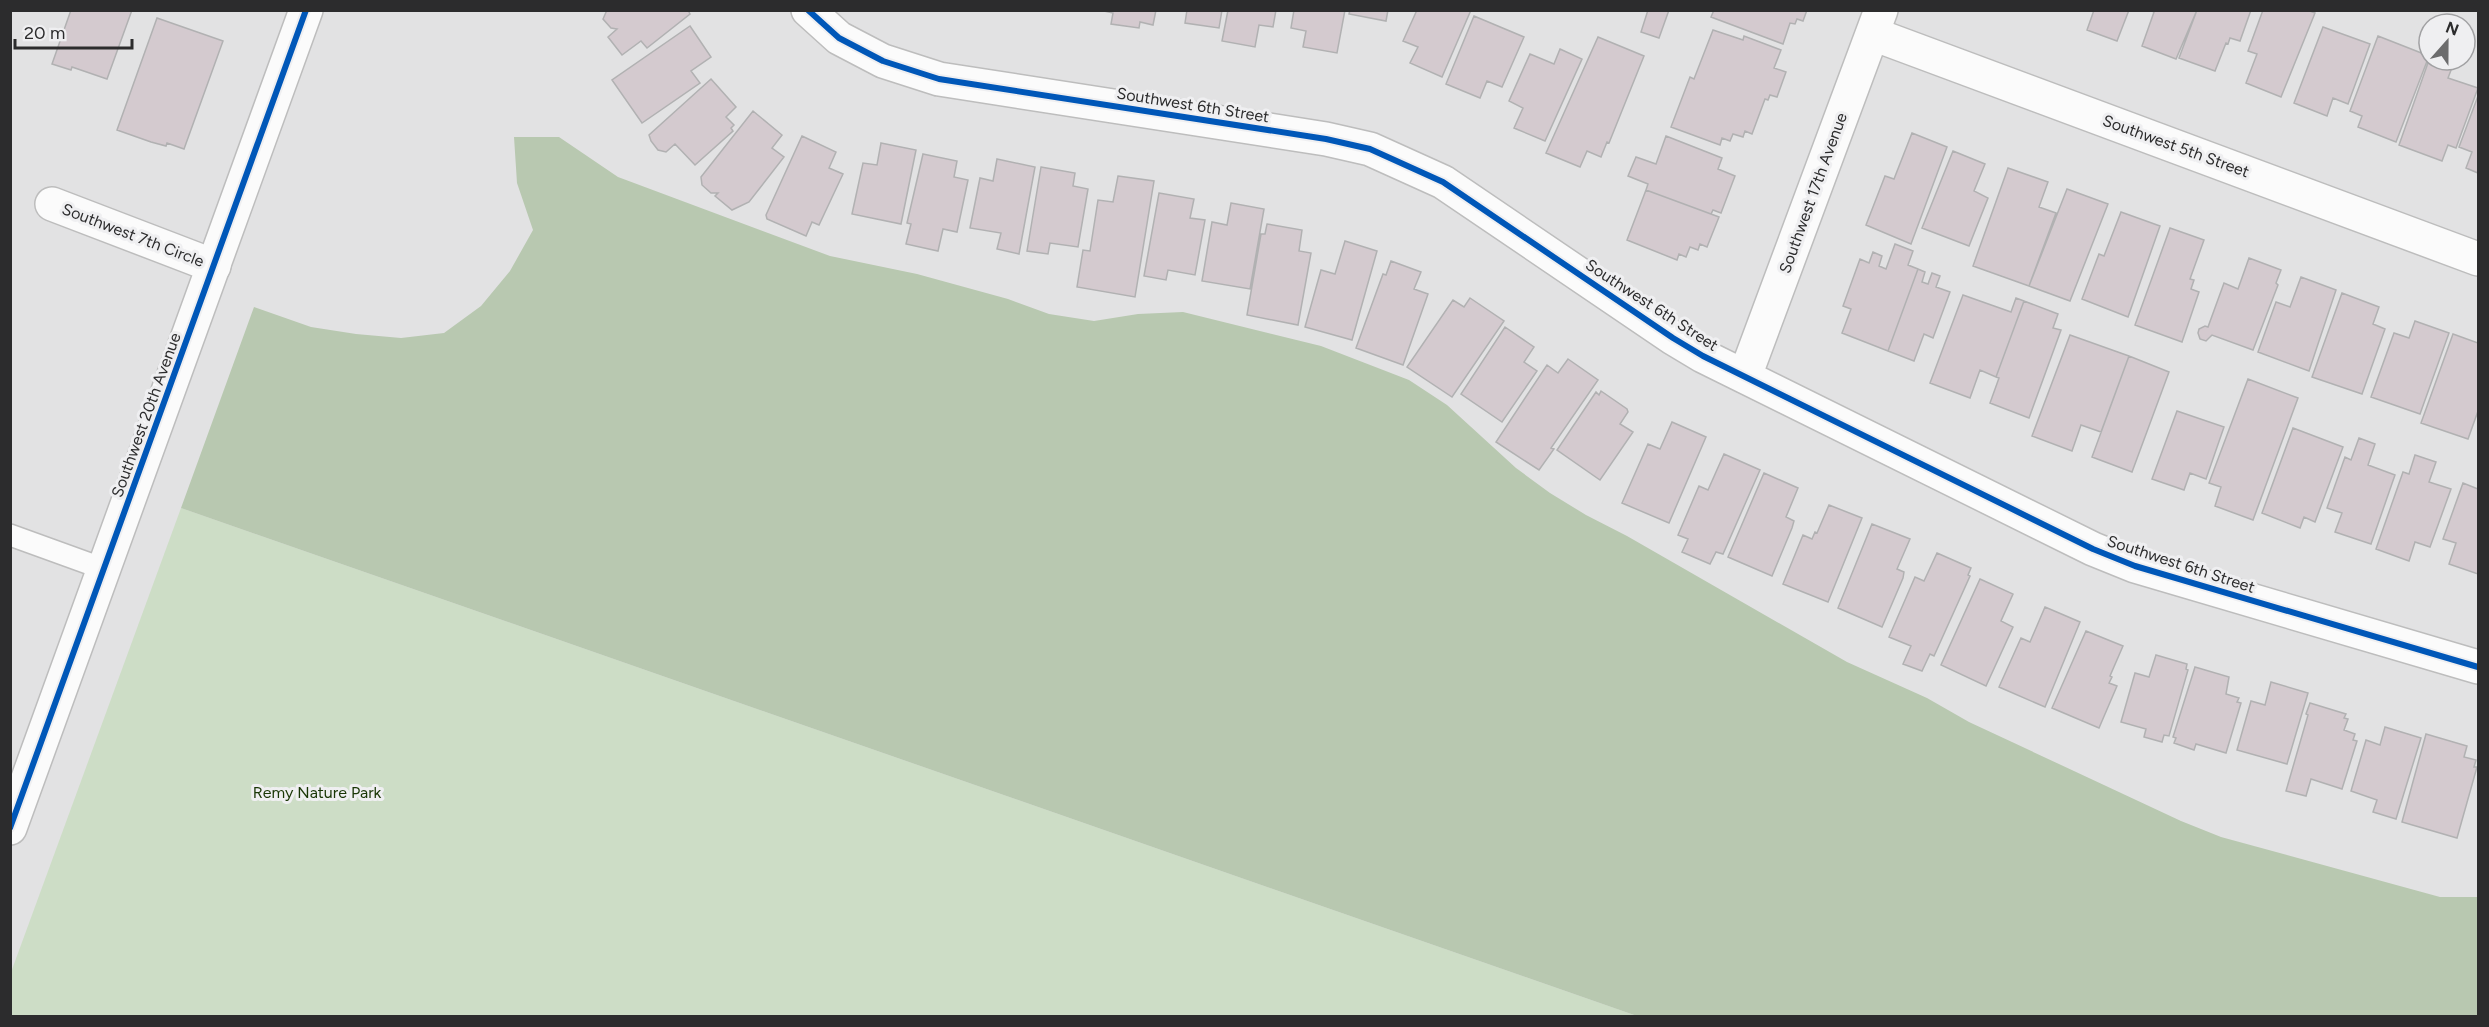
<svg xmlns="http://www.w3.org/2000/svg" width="2489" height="1027" viewBox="0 0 2489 1027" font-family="Figtree,sans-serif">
  <rect width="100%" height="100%" fill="#e2e2e3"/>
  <path fill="#cdddc6" d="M181,508L1637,1016H11L10,975Z"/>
  <path fill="#b8c8b0" d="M514,137H559L618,177L830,256L917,274L1008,299L1049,314L1094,321L1138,314L1183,312L1321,346L1409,380L1447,405L1516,468L1550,493L1586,515L1627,536L1847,662L1927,698L1969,722L2181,821L2221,837L2440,897H2478V1016H1637L181,508L254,307L311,327L356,334L401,338L444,333L481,306L510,271L533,230L517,183Z"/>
  <path fill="#d4cacf" stroke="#b1b1b2" stroke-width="1.5" d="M71,10H132L107,79L72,67L71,70L52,64Z
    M607,10H688L690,14L647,48L641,41L622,55L608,37L617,29L611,28L603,19Z
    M1156,10L1153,25L1140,22L1139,28L1111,24L1113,13L1104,11Z
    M1187,10H1222L1219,28L1185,23Z
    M1228,10H1276L1273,27L1259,25L1255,47L1222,41Z
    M1294,10H1345L1337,53L1303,47L1306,31L1291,28Z
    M1350,10H1388L1386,21L1349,14Z
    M1417,10H1471L1442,77L1410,63L1418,47L1403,41Z
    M1648,10H1669L1659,38L1641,32Z
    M1714,10H1807L1803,21L1797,19L1795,24L1790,23L1783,44L1711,17Z
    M2094,10H2129L2117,41L2087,30Z
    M2150,10H2197L2176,59L2142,46L2154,12Z
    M2197,10H2251L2240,41L2230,38L2228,44L2226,43L2215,71L2179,58Z
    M2263,10H2307L2315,13L2281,97L2246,83L2257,54L2248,51Z
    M1474,16L1524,37L1502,87L1487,81L1480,98L1446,84Z
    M157,18L223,41L184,149L167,143L166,146L151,142L117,130Z
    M690,26L711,57L691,71L700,83L642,123L612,80Z
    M2323,27L2370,44L2348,104L2333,98L2327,116L2294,103Z
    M1713,30L1743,40L1744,36L1781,50L1774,68L1786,72L1777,97L1770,95L1768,100L1765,99L1752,134L1745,131L1743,137L1733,134L1730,141L1722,138L1720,145L1671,127L1690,77L1694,79Z
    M2378,36L2429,56L2396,142L2358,127L2362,116L2350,111Z
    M1598,37L1644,56L1609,143L1607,142L1601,157L1587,151L1580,167L1546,153Z
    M1560,49L1582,59L1545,141L1514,128L1523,108L1509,101L1530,54L1554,64Z
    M2429,60H2439L2453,65L2448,78L2478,88L2456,148L2448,145L2442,161L2399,145Z
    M711,79L736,107L726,117L734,125L731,128L733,131L695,165L675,144L666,152L658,150L651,141L649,135Z
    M2478,96V173L2466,168L2472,152L2459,147Z
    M753,111L782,135L772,148L784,157L749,202L732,210L715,196L718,193H711L702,185L701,177Z
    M1912,133L1947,147L1911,244L1866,225L1885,176L1894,179Z
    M802,136L836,152L829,168L843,174L819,225L812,222L806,236L767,219L766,215Z
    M1666,136L1722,158L1718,169L1735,176L1721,213L1713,210L1711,214L1646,190L1648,184L1628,176L1636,157L1656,164Z
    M881,143L916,150L901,224L852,214L863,163L877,165Z
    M1953,151L1985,164L1974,191L1988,198L1969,246L1922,228Z
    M923,154L957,161L954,177L968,180L957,232L943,229L938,251L906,244L911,224L907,223Z
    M997,159L1035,167L1019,254L997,249L1001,233L970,228L980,178L993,181Z
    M1041,167L1075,173L1073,186L1088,189L1078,247L1050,243L1048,254L1027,251Z
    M2008,168L2048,182L2039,207L2056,213L2029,286L1973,266Z
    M1118,176L1154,181L1135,297L1077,287L1083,250L1090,251L1098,200L1113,202Z
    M2067,189L2108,204L2070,301L2029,286Z
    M1646,190L1719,217L1707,247L1700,244L1698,250L1690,247L1686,257L1679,254L1677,260L1627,240Z
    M1159,193L1194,199L1190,218L1205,220L1195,275L1168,270L1166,280L1144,276Z
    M1231,203L1264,209L1250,289L1202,281L1212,222L1227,225Z
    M2121,212L2160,226L2128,317L2082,299L2099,254L2104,256Z
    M1267,224L1302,230L1299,251L1311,253L1298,325L1247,315L1261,234H1265Z
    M2170,228L2204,240L2190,279L2194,280L2191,289L2199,292L2182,342L2135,325Z
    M1345,241L1377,251L1352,340L1305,327L1321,270L1335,274Z
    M1895,244L1913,251L1908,265L1918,269L1888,351L1842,333L1851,309L1843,306L1860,259L1869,263L1873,252L1882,256L1879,266L1886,269Z
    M2249,258L2281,270L2276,283L2278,285L2253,350L2212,335L2206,341L2200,339L2198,333L2199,329L2205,326L2208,327L2224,283L2238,289Z
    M1391,261L1421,272L1414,289L1428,294L1403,365L1356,348L1383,274L1386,275Z
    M1918,269L1925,272L1922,282L1928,284L1932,273L1940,276L1936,287L1950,292L1933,338L1924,334L1914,361L1888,351Z
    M2301,277L2336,290L2309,371L2258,352L2276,302L2290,307Z
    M2342,293L2379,307L2373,324L2385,329L2362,394L2312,377Z
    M1963,295L2011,312L2016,298L2024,301L1996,377L1980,370L1970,398L1930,383Z
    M1470,298L1504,321L1452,397L1407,367L1453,300L1464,307Z
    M2024,301L2058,314L2053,328L2061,330L2029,418L1990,403L1999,378L1996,377Z
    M2415,321L2449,333L2420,414L2371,397L2394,333L2409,338Z
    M1505,327L1534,347L1524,362L1537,371L1502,422L1461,394Z
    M2453,334L2478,343V411L2468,439L2421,423Z
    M2070,335L2129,356L2101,432L2081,425L2072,451L2032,436Z
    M2129,356L2169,372L2132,472L2092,457Z
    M1568,359L1598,380L1551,448L1554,449L1539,470L1496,442L1547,365L1558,373Z
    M2248,379L2298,398L2253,520L2215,506L2221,487L2209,483Z
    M1601,391L1627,409L1628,412L1620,424L1633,432L1600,480L1557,450L1596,392L1599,395Z
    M2177,411L2224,427L2206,479L2190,473L2184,490L2152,479Z
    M1672,422L1706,437L1669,523L1622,503L1648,444L1660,449Z
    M2293,428L2343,447L2315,522L2304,517L2300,528L2262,513Z
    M2359,438L2375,444L2368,465L2395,475L2371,544L2335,532L2342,513L2327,508L2345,457L2351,460Z
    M1724,454L1760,470L1723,554L1716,552L1710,564L1682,552L1688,539L1678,535L1699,486L1708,490Z
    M2415,455L2436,462L2429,482L2451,489L2430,547L2415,542L2409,561L2376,549L2403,472L2409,474Z
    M1764,473L1798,488L1786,517L1794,521L1792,528L1772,576L1728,557Z
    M2463,483L2478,489V574L2449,564L2456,543L2443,539Z
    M1829,505L1862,518L1828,602L1783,584L1803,535L1812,539L1815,532L1817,533Z
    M1872,524L1910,539L1897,569L1904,572L1903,578L1882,627L1838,608Z
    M1937,553L1971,568L1968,575L1970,576L1934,656L1930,654L1922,671L1903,664L1911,646L1889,637L1915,577L1924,581Z
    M1980,579L2013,594L2001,621L2013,627L1986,686L1941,665Z
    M2045,607L2080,622L2045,707L1999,687L2021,638L2030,642Z
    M2086,631L2123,646L2110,676L2112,677L2109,683L2117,686L2099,728L2052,708Z
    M2156,655L2187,664L2186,669L2188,670L2169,736L2164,735L2162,742L2144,737L2146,729L2121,722L2135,673L2149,677Z
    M2195,667L2229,677L2226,694L2239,698L2237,702L2241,703L2226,753L2196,744L2194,750L2174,743L2176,738L2173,737Z
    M2271,682L2308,693L2287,764L2237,750L2251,701L2265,705Z
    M2310,703L2346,714L2344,718L2348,719L2344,730L2355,734L2353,740L2357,741L2342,789L2311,779L2306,796L2286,791L2308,715L2306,714Z
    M2385,727L2421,738L2396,819L2373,812L2377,800L2351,791L2366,740L2380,745Z
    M2426,734L2467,746L2464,757L2476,760L2474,767H2477L2457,838L2402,822Z"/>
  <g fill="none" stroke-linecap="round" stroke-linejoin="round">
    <g stroke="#bdbdbd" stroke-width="24">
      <path id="lane" d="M10,535L104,569"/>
    </g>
    <g stroke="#bdbdbd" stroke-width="36">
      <path id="street" d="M808,10L839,38L883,61L939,79L1326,139L1370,149L1443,182L1673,338L1703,356L2093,549L2135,566L2478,667
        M1873,34L2478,259
        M52,204L214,266
        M1745,376L1881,10"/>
    </g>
    <g stroke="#bdbdbd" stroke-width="36">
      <path id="secondary" d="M10,828L306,10"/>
    </g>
    <use href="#lane" stroke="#fbfbfb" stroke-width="21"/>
    <use href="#street" stroke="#fbfbfb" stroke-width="33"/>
    <use href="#secondary" stroke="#fbfbfb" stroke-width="33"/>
    <g stroke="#efeff1" stroke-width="10">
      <path id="cycleway" d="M808,10L839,38L883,61L939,79L1326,139L1370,149L1443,182L1673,338L1703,356L2093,549L2135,566L2478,667
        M10,828L306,10"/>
    </g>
    <use href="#cycleway" stroke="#0057b8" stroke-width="6"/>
  </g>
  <g text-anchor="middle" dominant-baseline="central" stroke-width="6" stroke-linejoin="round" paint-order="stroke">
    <g font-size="16" fill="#2c2c2d" stroke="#efeff1">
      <text transform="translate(1193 105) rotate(9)">Southwest 6th Street</text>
      <text transform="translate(2176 146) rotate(20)">Southwest 5th Street</text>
      <text transform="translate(1813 193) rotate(-70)">Southwest 17th Avenue</text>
      <text transform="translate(133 235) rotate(21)">Southwest 7th Circle</text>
      <text transform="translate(1652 305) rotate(33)">Southwest 6th Street</text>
      <text transform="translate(146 415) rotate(-70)">Southwest 20th Avenue</text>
      <text transform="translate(2181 564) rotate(18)">Southwest 6th Street</text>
    </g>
    <g font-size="16" fill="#193605" stroke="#efeff1">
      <text x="317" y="792">Remy Nature Park</text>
    </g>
  </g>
  <rect width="2489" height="1027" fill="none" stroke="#2c2c2d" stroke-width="24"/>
  <g transform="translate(2447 42) rotate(21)"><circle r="28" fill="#efeff1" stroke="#a1a1a3" stroke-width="1.5"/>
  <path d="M0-4.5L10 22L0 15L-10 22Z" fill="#6c6c6d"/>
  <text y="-9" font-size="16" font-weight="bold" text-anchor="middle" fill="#2c2c2d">N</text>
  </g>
  <path d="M15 39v9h117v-9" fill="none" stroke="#2c2c2d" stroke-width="3"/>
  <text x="24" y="39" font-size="18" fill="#2c2c2d" stroke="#efeff1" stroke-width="4.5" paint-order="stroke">20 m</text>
</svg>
